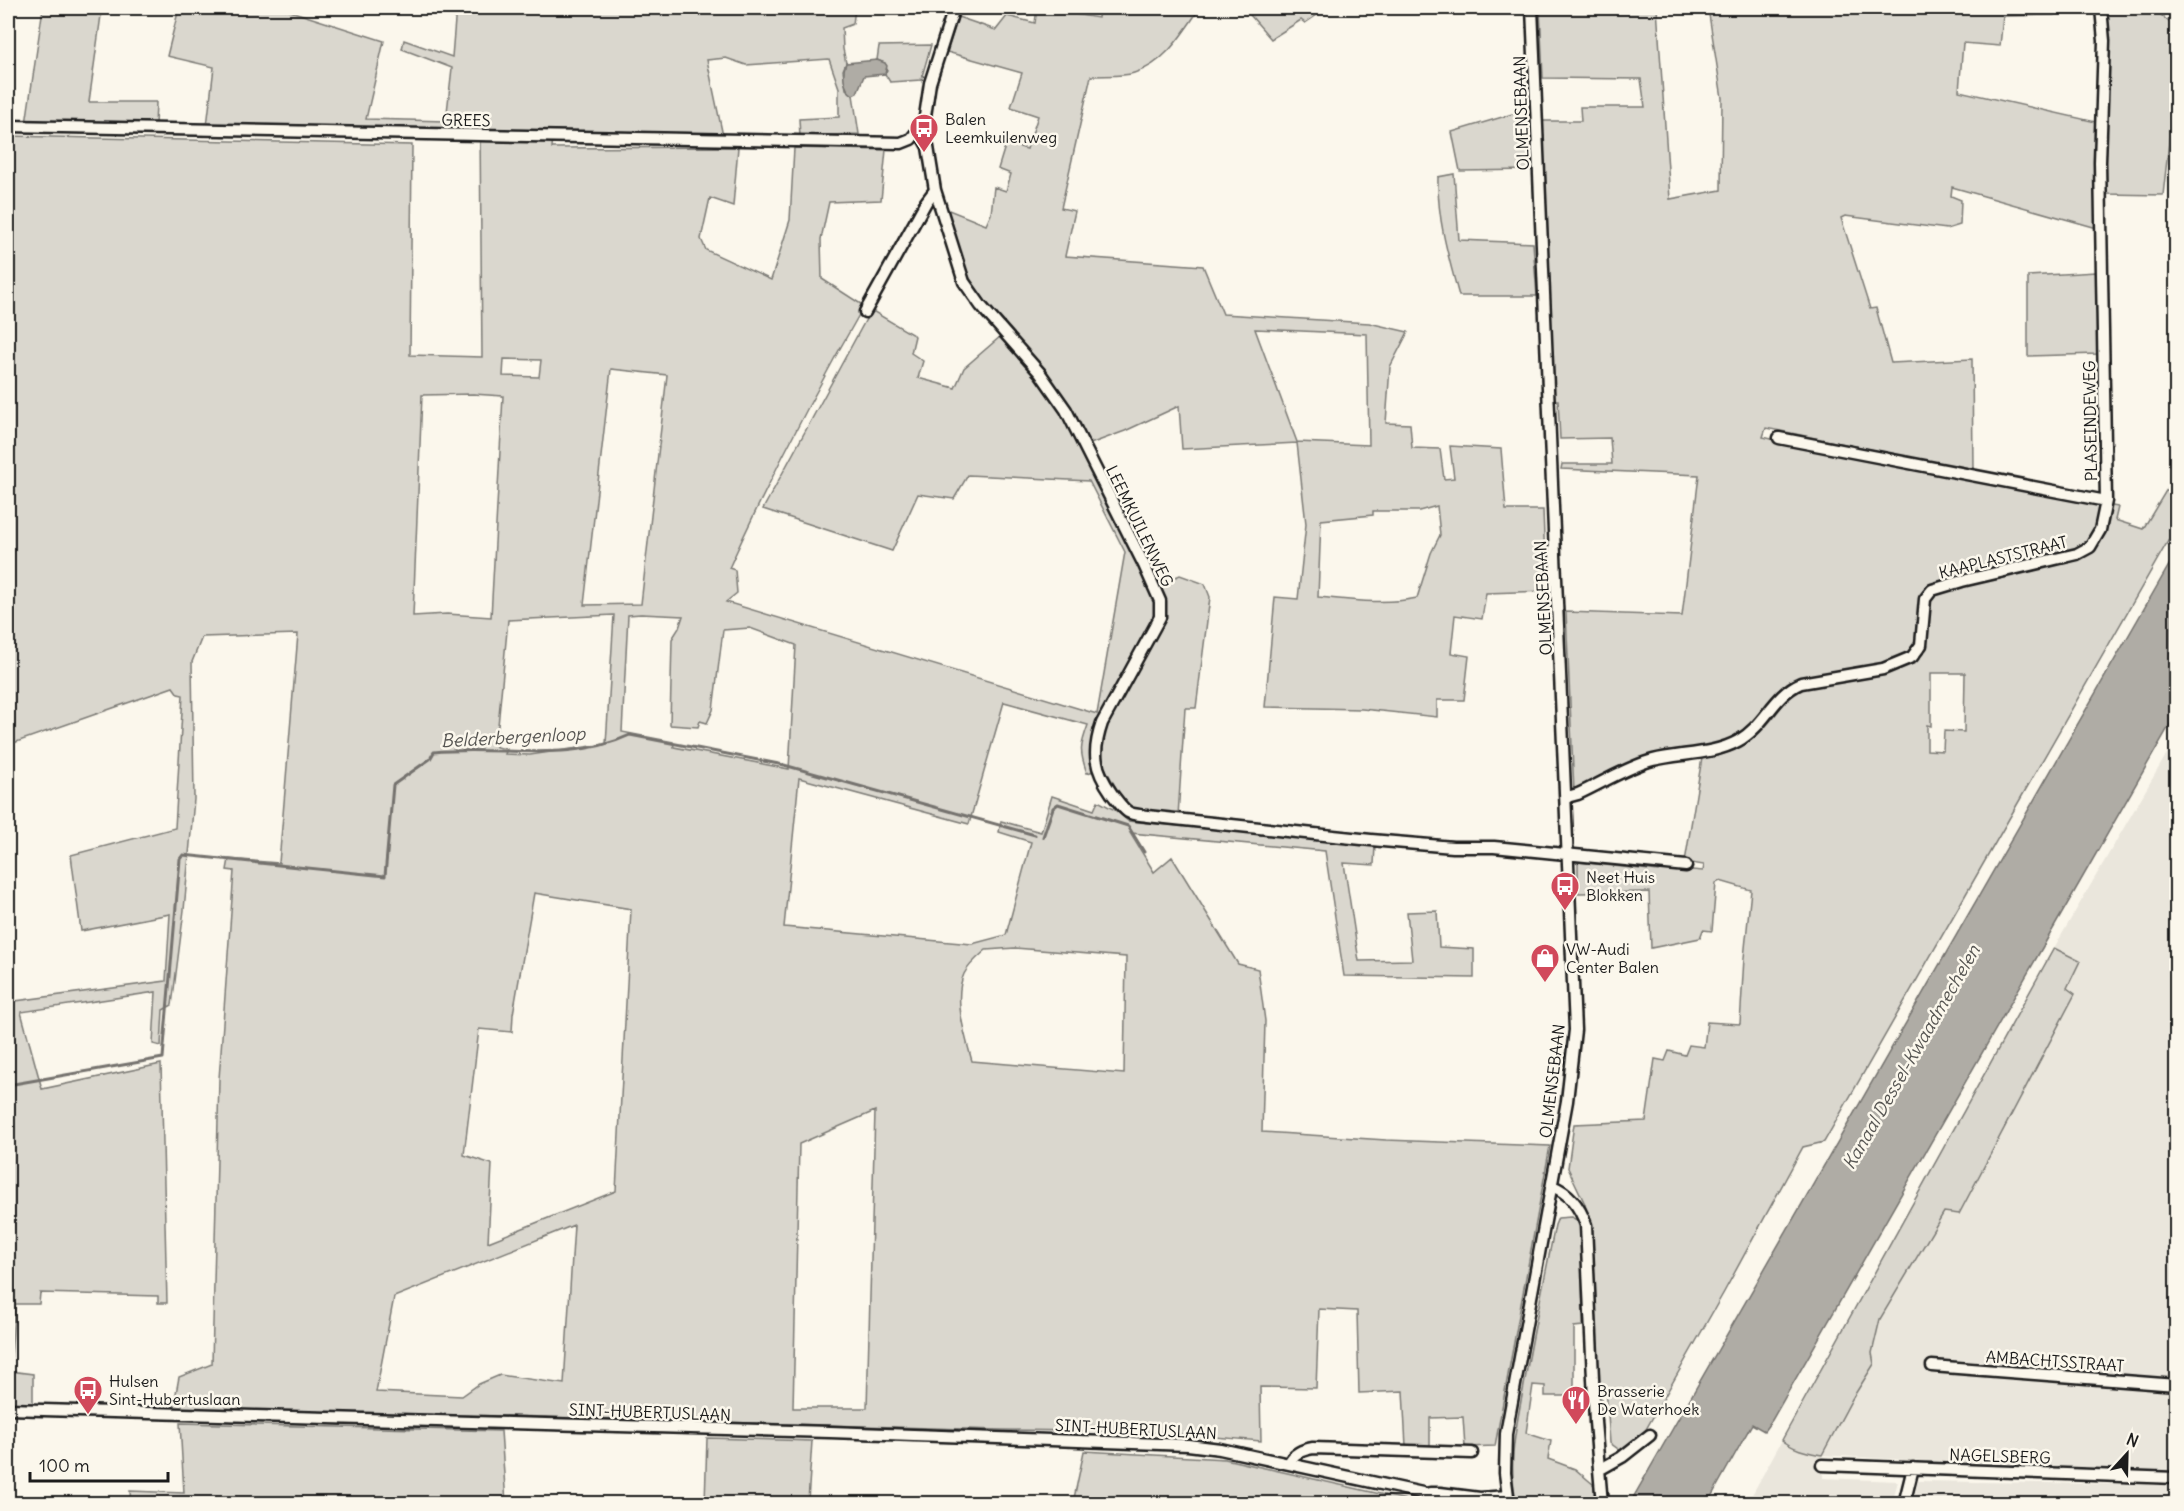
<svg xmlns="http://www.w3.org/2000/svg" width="2184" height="1511" viewBox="0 0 2184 1511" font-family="Delius,sans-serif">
  <rect width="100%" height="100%" fill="#fbf7ec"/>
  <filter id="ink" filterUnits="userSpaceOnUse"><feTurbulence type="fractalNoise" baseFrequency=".0167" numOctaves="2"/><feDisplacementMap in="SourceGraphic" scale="12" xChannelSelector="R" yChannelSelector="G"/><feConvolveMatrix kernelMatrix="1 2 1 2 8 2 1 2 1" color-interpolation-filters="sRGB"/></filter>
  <g filter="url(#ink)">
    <path fill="#eae6dc" d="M2176,738V1472L1971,1464L1822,1455L1823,1478L1898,1481L1892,1503L1747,1504L1782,1440L1788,1446L1852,1399L1874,1364L1872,1353L1880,1319L1944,1212L1959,1214L2075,994L2067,988L2080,961L2054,948Z
      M1918,1481L2176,1485V1503H1913Z"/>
    <path fill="#dad7ce" stroke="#7b7a75" stroke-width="1.5" fill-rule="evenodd" d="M43,8H102L89,102H156L155,126L26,124Z
      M179,8H281L384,41L366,119L446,121L452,68L402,49L404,40L452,57L456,8H855L853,24L842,28L843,49L846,63L843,70L846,89L853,95L859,134L800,136L799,119L839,117V88L829,59L746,65L726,58L707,60L723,136L553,133L552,148L738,147L733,206L710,198L701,239L706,250L771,280L790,220L794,148L886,150L881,200L829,202L821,239L822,279L864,306C815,391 770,478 729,568L735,570L737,593L726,602L1097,714L1125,552L1089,481L968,475L954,499L918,494L892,551L763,509L871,310L915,336L911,353L923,361L918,378L955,388L964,368L1001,336L1037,378L1060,412L1150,588L1180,575L1205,584L1210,597L1196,708H1185L1178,816C1126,811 1130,813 1105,768L1087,773C1079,751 1080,747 1088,725L1004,702L969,824L799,778L784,927L972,944L1006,935L1031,842L999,832L1001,821L1041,832L1052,796L1094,810L1098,801L1115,810L1128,821L1375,845L1374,865L1344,863L1359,961L1412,960L1407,912L1437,911L1439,947L1474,949V978L1344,976L1325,851L1130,833L1154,872L1172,857L1238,964L1258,969L1265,1021L1262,1132L1386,1140L1550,1146L1495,1446L1465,1447L1463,1417L1430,1418V1447L1406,1446L1403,1391L1359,1393L1357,1311L1319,1309L1316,1388L1260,1387L1261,1441L1156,1432L1001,1430L510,1416L173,1410L179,1377L212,1364L219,1079L234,871L227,870L229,859L279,863L298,634L202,637L192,662L194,799L184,910L172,1005L163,1010L161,1046L153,1044L156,992L21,1012L42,1089L161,1064L167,1303H158V1296L40,1293L39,1304H15L10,1371L33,1374V1404L8,1403V1002L166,981L170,914L81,931L71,855L175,828L183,695L178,694L173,687L8,745V136L412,145L410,355L482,357L480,129L207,126L214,67L167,56ZM504,359L541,360L539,377L503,376ZM611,369L667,375L641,604L584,605ZM473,394L503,396L491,617L447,614L413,616L422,395ZM641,614L683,616L679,628L672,639L670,725L698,727L700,721L707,723L713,710L723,630L750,628L796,645L789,769L674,747L673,742L622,732L628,615ZM614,615L606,744L530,755L505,754L507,749L496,747L508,620ZM534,893L631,909L616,1191L488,1242L492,1164L464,1155L479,1029L512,1032L513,1014ZM1015,948L1126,957L1124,1074L972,1061C965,1036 953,998 964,974C969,964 978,957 986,950ZM875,1111L867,1408H793L799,1144ZM574,1225L564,1384L500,1375L479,1384L462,1396L376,1392L394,1297Z
      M1037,8L1098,18L1099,8H1200C1183,33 1165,64 1134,73C1122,77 1104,75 1091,76L1061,208L1075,211L1065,256L1203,266L1223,314L1369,323L1408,332L1390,367L1386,423L1410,424L1412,448L1440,449L1444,479L1454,478L1450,446L1501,449L1506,510H1543L1546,591L1486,593L1482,619L1455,615L1451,653L1469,656L1464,700H1437V717L1362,709L1265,707L1275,597L1298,599L1306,524L1297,443L1182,449L1179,406L1125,431L1090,444L1064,400L1001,324L969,277L944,208L986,225L991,214L994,187L1006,191L1011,174L998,169L1006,143L1027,149L1038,116L1011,107L1022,73L947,52L958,17L996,30L1007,16L1035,23ZM1255,329L1367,334L1369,445L1297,442ZM1437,506L1440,535L1431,553L1417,598C1384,605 1350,600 1318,597L1321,520L1373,515V511H1419Z
      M1244,8H1327L1305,23L1301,20L1271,39Z
      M1540,8H1657L1670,199L1721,190L1722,98L1708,8H2054V15L2003,16L2000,46L1963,43L1959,91L2096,122L2097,228L1952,187L1951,196L1961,200L1960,225L1947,229L1845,216L1841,218L1870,309L1876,308L1891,363L1972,359L1973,470L1766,428L1763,437L1830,453L2118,507L2115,520L2143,529L2176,474V527L1824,1142L1803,1147L1724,1292L1645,1431L1621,1451L1610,1443L1606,1387L1598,1386L1590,1229L1585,1204L1568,1168L1574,1124L1646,1121L1655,1059L1665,1061L1669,1051L1685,1055L1689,1045L1704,1047L1707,1022L1740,1024L1744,958L1751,890L1720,881L1716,883L1712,931L1703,930L1700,938L1651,948L1649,892L1578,893V862L1658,871V867L1703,871L1704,865L1685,862L1702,758C1747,753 1764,732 1789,696L1735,740L1667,755L1574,792L1566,612L1682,616L1699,475L1561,469L1562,464H1612L1610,438L1560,439L1558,400H1553L1540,121H1581L1580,107H1645L1641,79L1543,78ZM1931,673H1965L1964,732L1944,731L1943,751L1927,750V725L1931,726Z
      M2106,8H2153L2176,28V80L2163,195L2105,194L2108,17Z
      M931,45L921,80L890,82L885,74L887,70L885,63L877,60L879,46Z
      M1529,109L1532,170L1460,171L1452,132Z
      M1454,174L1459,240L1533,243L1537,296H1459C1448,256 1437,218 1438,177Z
      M2096,272L2098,354L2028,356V276Z
      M2054,948L2080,961L2067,988L2075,994L1959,1214L1944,1212L1880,1319L1872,1353L1874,1364L1852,1399L1822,1455C1807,1452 1794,1450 1782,1440Z
      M1571,1217L1577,1220L1581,1227L1583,1326L1574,1327V1396H1545V1386L1533,1385L1526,1433L1551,1441L1548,1459L1575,1469L1594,1485L1595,1503H1517C1506,1463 1518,1420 1525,1380C1534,1328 1545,1277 1555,1225L1558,1218Z
      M180,1423L501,1431L506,1503H131L130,1491L184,1493Z
      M707,1438L812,1441L808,1501L705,1503Z
      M1084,1451L1225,1459L1420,1503H1073Z"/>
    <path fill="#afaca5" stroke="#74726e" stroke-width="1.5" d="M877,60L885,63L887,66L885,74L864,76L857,93L853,95C843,89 842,73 846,63Z
      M2176,553V714L1772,1420L1764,1431L1752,1424L1711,1497L1718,1503H1630Z"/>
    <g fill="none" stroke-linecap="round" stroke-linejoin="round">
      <path stroke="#74726e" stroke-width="3" d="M1043,837L1053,808L1058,804L1128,826L1144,852
        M8,1085L163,1058L180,859L183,855L385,876L393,785L430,759L434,752C499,745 569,764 630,735L784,765L1035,835"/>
      <g stroke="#1c1c1c" stroke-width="15">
        <path id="minor" d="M8,126L901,143L911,139L924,123L930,83L954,8
          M919,131L928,147L935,190L964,282L981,306L1040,373L1066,410L1144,565L1160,601V617L1102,723C1092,752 1094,769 1112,794C1117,800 1122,808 1128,812C1133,815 1141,815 1147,816L1371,840L1453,847H1494L1686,866
          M865,312L926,202L935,190
          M1779,438L2106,501
          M1567,797L1578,794C1602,783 1627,767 1653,760C1680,753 1713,755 1738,741C1765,726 1773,695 1801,683L1883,669L1912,657L1921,645L1925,599L1932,590L1962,581L2077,554L2090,547L2100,530L2106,501L2100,162L2104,41L2101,8
          M1552,1186C1570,1193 1580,1207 1586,1225L1595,1422L1602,1504
          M1932,1366L2176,1385
          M8,1409L830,1432L1188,1445L1220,1449L1427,1494L1449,1504
          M1289,1463C1294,1453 1302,1450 1313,1448L1472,1453
          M1822,1465L2176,1478
          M1599,1470L1622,1457L1650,1435
          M1430,1493H1440L1480,1498L1507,1496
          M1509,1504L1505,1473L1506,1434L1567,1101L1575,1030L1532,8
          M1904,1504L1913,1468"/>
      </g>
      <use href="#minor" stroke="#fbf7ec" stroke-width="10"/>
    </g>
  </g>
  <defs>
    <g id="bus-pin" transform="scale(1.5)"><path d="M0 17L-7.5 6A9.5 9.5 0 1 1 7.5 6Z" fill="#d1495b" stroke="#fbf7ec"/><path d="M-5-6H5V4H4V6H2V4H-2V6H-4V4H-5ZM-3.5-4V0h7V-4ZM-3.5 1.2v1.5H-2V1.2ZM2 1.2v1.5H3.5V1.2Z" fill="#fff"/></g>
    <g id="shop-pin" transform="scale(1.5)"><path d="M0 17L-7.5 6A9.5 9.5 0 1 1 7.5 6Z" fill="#d1495b" stroke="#fbf7ec"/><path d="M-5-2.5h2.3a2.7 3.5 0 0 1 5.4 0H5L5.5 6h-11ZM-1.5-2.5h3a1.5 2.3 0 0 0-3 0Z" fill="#fff"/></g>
    <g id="restaurant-pin" transform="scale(1.5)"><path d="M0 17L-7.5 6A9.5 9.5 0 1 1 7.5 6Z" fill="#d1495b" stroke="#fbf7ec"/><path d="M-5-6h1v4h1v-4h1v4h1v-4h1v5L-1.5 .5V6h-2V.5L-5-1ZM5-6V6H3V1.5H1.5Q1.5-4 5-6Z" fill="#fff"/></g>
  </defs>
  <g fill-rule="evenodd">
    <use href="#bus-pin" x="924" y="128"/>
    <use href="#bus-pin" x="1565" y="886"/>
    <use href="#shop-pin" x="1545" y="958"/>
    <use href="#bus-pin" x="88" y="1390"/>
    <use href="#restaurant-pin" x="1576" y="1400"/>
  </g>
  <g text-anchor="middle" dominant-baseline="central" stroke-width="5" stroke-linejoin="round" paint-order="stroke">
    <g font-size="16" fill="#1c1c1c" stroke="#fbf7ec">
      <text transform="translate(1521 113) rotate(-92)">OLMENSEBAAN</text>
      <text transform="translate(466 120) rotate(1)">GREES</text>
      <text transform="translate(2090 421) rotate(-91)">PLASEINDEWEG</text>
      <text transform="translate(1140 526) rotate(64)">LEEMKUILENWEG</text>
      <text transform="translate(2003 557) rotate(-14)">KAAPLASTSTRAAT</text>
      <text transform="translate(1543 598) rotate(-93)">OLMENSEBAAN</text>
      <text transform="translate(1552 1081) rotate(-83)">OLMENSEBAAN</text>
      <text transform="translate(2055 1361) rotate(4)">AMBACHTSSTRAAT</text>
      <text transform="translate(650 1412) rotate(2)">SINT-HUBERTUSLAAN</text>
      <text transform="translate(1136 1429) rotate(3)">SINT-HUBERTUSLAAN</text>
      <text transform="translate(2000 1456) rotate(2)">NAGELSBERG</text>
    </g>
    <g font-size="16" fill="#1c1c1c" stroke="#fbf7ec" text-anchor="start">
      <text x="945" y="119">Balen<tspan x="945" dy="18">Leemkuilenweg</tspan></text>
      <text x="1586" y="877">Neet Huis<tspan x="1586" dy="18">Blokken</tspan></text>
      <text x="1566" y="949">VW-Audi<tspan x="1566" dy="18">Center Balen</tspan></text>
      <text x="109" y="1381">Hulsen<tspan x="109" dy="18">Sint-Hubertuslaan</tspan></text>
      <text x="1597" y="1391">Brasserie<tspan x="1597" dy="18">De Waterhoek</tspan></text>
    </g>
    <g font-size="18" font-style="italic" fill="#575653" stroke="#fbf7ec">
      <text transform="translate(513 737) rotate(-3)">Belderbergenloop</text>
      <text transform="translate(1911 1057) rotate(-60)">Kanaal Dessel-Kwaadmechelen</text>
    </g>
  </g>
  <rect width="2184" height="1511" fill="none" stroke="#fbf7ec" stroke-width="30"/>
  <rect x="15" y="15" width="2154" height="1481" fill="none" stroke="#1c1c1c" stroke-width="2" filter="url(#ink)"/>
  <g transform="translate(2127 1454) rotate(22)" stroke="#fbf7ec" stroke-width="4.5" paint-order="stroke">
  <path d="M0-4.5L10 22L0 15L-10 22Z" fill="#1c1c1c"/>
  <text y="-9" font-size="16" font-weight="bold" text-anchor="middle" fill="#1c1c1c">N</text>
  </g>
  <path d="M30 1472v9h138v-9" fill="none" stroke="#1c1c1c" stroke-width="3"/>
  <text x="39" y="1472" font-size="18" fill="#1c1c1c" stroke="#fbf7ec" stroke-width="4.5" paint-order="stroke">100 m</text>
</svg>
